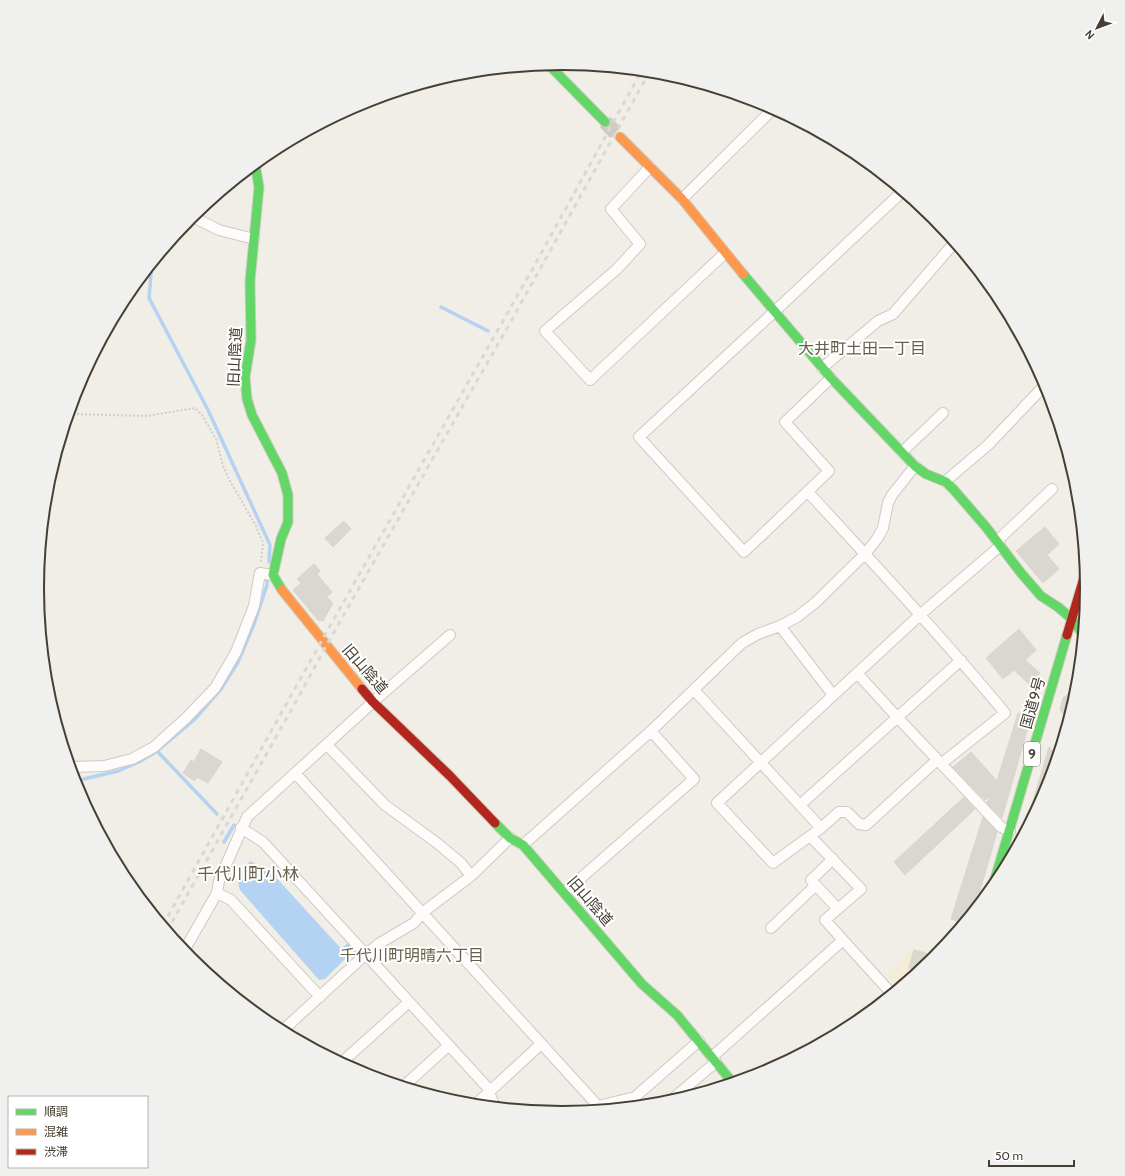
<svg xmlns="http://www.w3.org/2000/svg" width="1125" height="1176" viewBox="0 0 1125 1176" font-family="Cabin,'Noto Sans JP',sans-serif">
  <rect width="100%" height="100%" fill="#f0eee6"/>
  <path fill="#f4ecd8" d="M914,948L937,955L899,988L888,974Z"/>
  <path fill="#b4d2f1" d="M250,861L271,872L346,954V958L325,979L319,980L240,890C235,877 243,871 250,861Z"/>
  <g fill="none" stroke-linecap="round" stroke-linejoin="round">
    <path stroke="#b4d2f1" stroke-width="3.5" d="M152,263L149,298L208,410L270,545L269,562
      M441,307L488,331
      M157,751L217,814
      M75,781L118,771L139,762L157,751L194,720L221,689L238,662L254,624L267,585V576
      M224,842L234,825
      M338,953L350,944"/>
  </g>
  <path fill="#d9d7cf" stroke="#d8d5cc" d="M344,521L351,529L333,547L325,538Z
    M1045,527L1059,544L1047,555L1059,569L1043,583L1016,551Z
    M314,564L320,571L317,574L332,592L327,597L333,603L323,621L318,620L293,590L301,583L297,579Z
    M1019,629L1036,650L1025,660L1040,673L1030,685L1014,670L1003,679L986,658Z
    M1070,692L1076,698L1069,720L1060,710L1063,698Z
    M1018,713L1031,717L1002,818L987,803L990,796L985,800L953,767L971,752L997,781Z
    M1049,747L1058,757L1048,789L1032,819L1028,818Z
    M201,749L222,762L208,783L197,777L195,781L183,773L191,760L194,762Z
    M964,797L975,809L905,875L894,862Z
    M983,817L997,832L974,911L964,924L951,919Z
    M914,950L937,956L920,971L909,968Z"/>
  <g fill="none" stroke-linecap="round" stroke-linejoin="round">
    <path stroke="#cecbc2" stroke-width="15" stroke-dasharray="15 8" stroke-linecap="butt" d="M605,122L620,137"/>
    <g stroke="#cccac2" stroke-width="12">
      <path id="street" d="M650,167L611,209L640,244L617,269L545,331L590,380L725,253
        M682,199L774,108
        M191,216L219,230L254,239
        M822,368L878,321L893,314L955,242
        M831,378L785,422L829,471L744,552L639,437L774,312L903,191
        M902,452L943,413
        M946,482L948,479L988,445L1046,384
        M808,492C875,565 942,637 1005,713L941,764
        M997,541L1052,489
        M780,626L833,695
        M857,673L897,717L1001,827L1010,831
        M694,690L821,828
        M327,745L385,805L437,843L461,863L471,876
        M937,760L866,825L859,824L847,812H839L821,828L773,863L717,803L921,614L1000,546
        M70,767L104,766L132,759L154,747L185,719L215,688L236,652L254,606L260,573L273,575
        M295,773L598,1106
        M800,805L961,660
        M241,828L263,842L487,1087L495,1107
        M810,836L861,889L825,920L843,940
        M523,845L651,731L742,643L758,634L780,626L797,617L815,603L865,554L877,539L883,528L888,503L892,495L915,466
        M833,859L811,880L838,909
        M565,892L694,779L651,731
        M217,893L231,900L320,997
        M771,928L816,885
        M184,951L217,893L219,881L247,817L373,702L450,635
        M282,1031L365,955L380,943L414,923L422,913L471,876L510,838
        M712,1057L843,940L892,994
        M341,1063L409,1002
        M404,1086L448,1046
        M669,1102L716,1062
        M475,1105L541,1044
        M593,1111L598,1106L635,1097L699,1041"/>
    </g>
    <g stroke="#d0ccbd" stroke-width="11">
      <path id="fast" d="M548,64L605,122
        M255,164L259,187L250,281L251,340L245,377L247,399L252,415L282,473L288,495V522L281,539L273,575L282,590
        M743,274L831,378L915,466L926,474L946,482L954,490L986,527L1021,573L1041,596L1058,607L1072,619L1083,635
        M495,823L510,838L523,845L642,984L677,1015L733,1083
        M992,889L1067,635"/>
    </g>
    <g stroke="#d0ccbd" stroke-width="11">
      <path id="slow" d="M620,137L682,199L743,274
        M282,590L362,689"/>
    </g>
    <g stroke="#d0ccbd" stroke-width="11">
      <path id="jam" d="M1067,635L1086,571
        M362,689L373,702L450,776L495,823"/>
    </g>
    <path stroke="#d1cec9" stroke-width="2" stroke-dasharray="2 2" stroke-linecap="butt" d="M69,414L147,416L195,408L202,415L216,439L223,466L230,481L256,526L263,543L261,562"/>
    <use href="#street" stroke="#fdfcfb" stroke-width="10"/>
    <use href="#fast" stroke="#63d668" stroke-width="9"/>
    <use href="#slow" stroke="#ff974d" stroke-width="9"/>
    <use href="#jam" stroke="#b3261e" stroke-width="9"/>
    <path stroke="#d8d8d7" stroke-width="3" stroke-dasharray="5 5" stroke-linecap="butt" d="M163,925L322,640L533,268L642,70
      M167,931L303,689L326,646L510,323L650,71"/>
  </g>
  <g text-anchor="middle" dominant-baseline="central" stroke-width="4" stroke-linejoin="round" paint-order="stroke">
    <rect fill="#fff" stroke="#7e7970" stroke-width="1" x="1024" y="742" width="16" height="24" rx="3"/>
    <g font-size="14" font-weight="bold" fill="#464033">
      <text x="1032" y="754">9</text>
    </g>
    <g font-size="15" fill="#464033" stroke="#fff">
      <text transform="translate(235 357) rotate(-87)">旧山陰道</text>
      <text transform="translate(365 669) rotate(49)">旧山陰道</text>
      <text transform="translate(1033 703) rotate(-74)">国道9号</text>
      <text transform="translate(590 901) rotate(49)">旧山陰道</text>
    </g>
    <g font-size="16" fill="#696049" stroke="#fff">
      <text x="862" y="348">大井町土田一丁目</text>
      <text x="412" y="955">千代川町明晴六丁目</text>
    </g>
    <g font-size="17" fill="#696049" stroke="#fff">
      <text x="248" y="874">千代川町小林</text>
    </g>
  </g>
  <path d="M0 0H1125V1176H0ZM44 588a518 518 0 1 1 1036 0a518 518 0 1 1-1036 0Z" fill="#f0f0ef" fill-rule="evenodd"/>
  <path fill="none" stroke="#464033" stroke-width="2" d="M44 588a518 518 0 1 1 1036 0a518 518 0 1 1-1036 0Z"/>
  <rect x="8" y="1096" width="140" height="72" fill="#ffffff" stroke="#b5b3ad"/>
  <rect x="16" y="1109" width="20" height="6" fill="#63d668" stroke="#b5b3ad"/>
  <text x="44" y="1116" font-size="12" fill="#464033">順調</text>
  <rect x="16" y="1129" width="20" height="6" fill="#ff974d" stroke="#b5b3ad"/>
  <text x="44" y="1136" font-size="12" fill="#464033">混雑</text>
  <rect x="16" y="1149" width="20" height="6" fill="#b3261e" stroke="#b5b3ad"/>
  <text x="44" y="1156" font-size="12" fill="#464033">渋滞</text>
  <g transform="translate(1097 28) rotate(228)" stroke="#ffffff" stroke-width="3" paint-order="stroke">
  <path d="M0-3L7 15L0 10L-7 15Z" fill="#464033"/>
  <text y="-6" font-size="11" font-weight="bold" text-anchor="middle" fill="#464033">N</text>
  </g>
  <path d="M989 1160v6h85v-6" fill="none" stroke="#464033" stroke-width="2"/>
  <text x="995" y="1160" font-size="12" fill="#464033" stroke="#ffffff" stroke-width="3" paint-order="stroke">50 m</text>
</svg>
